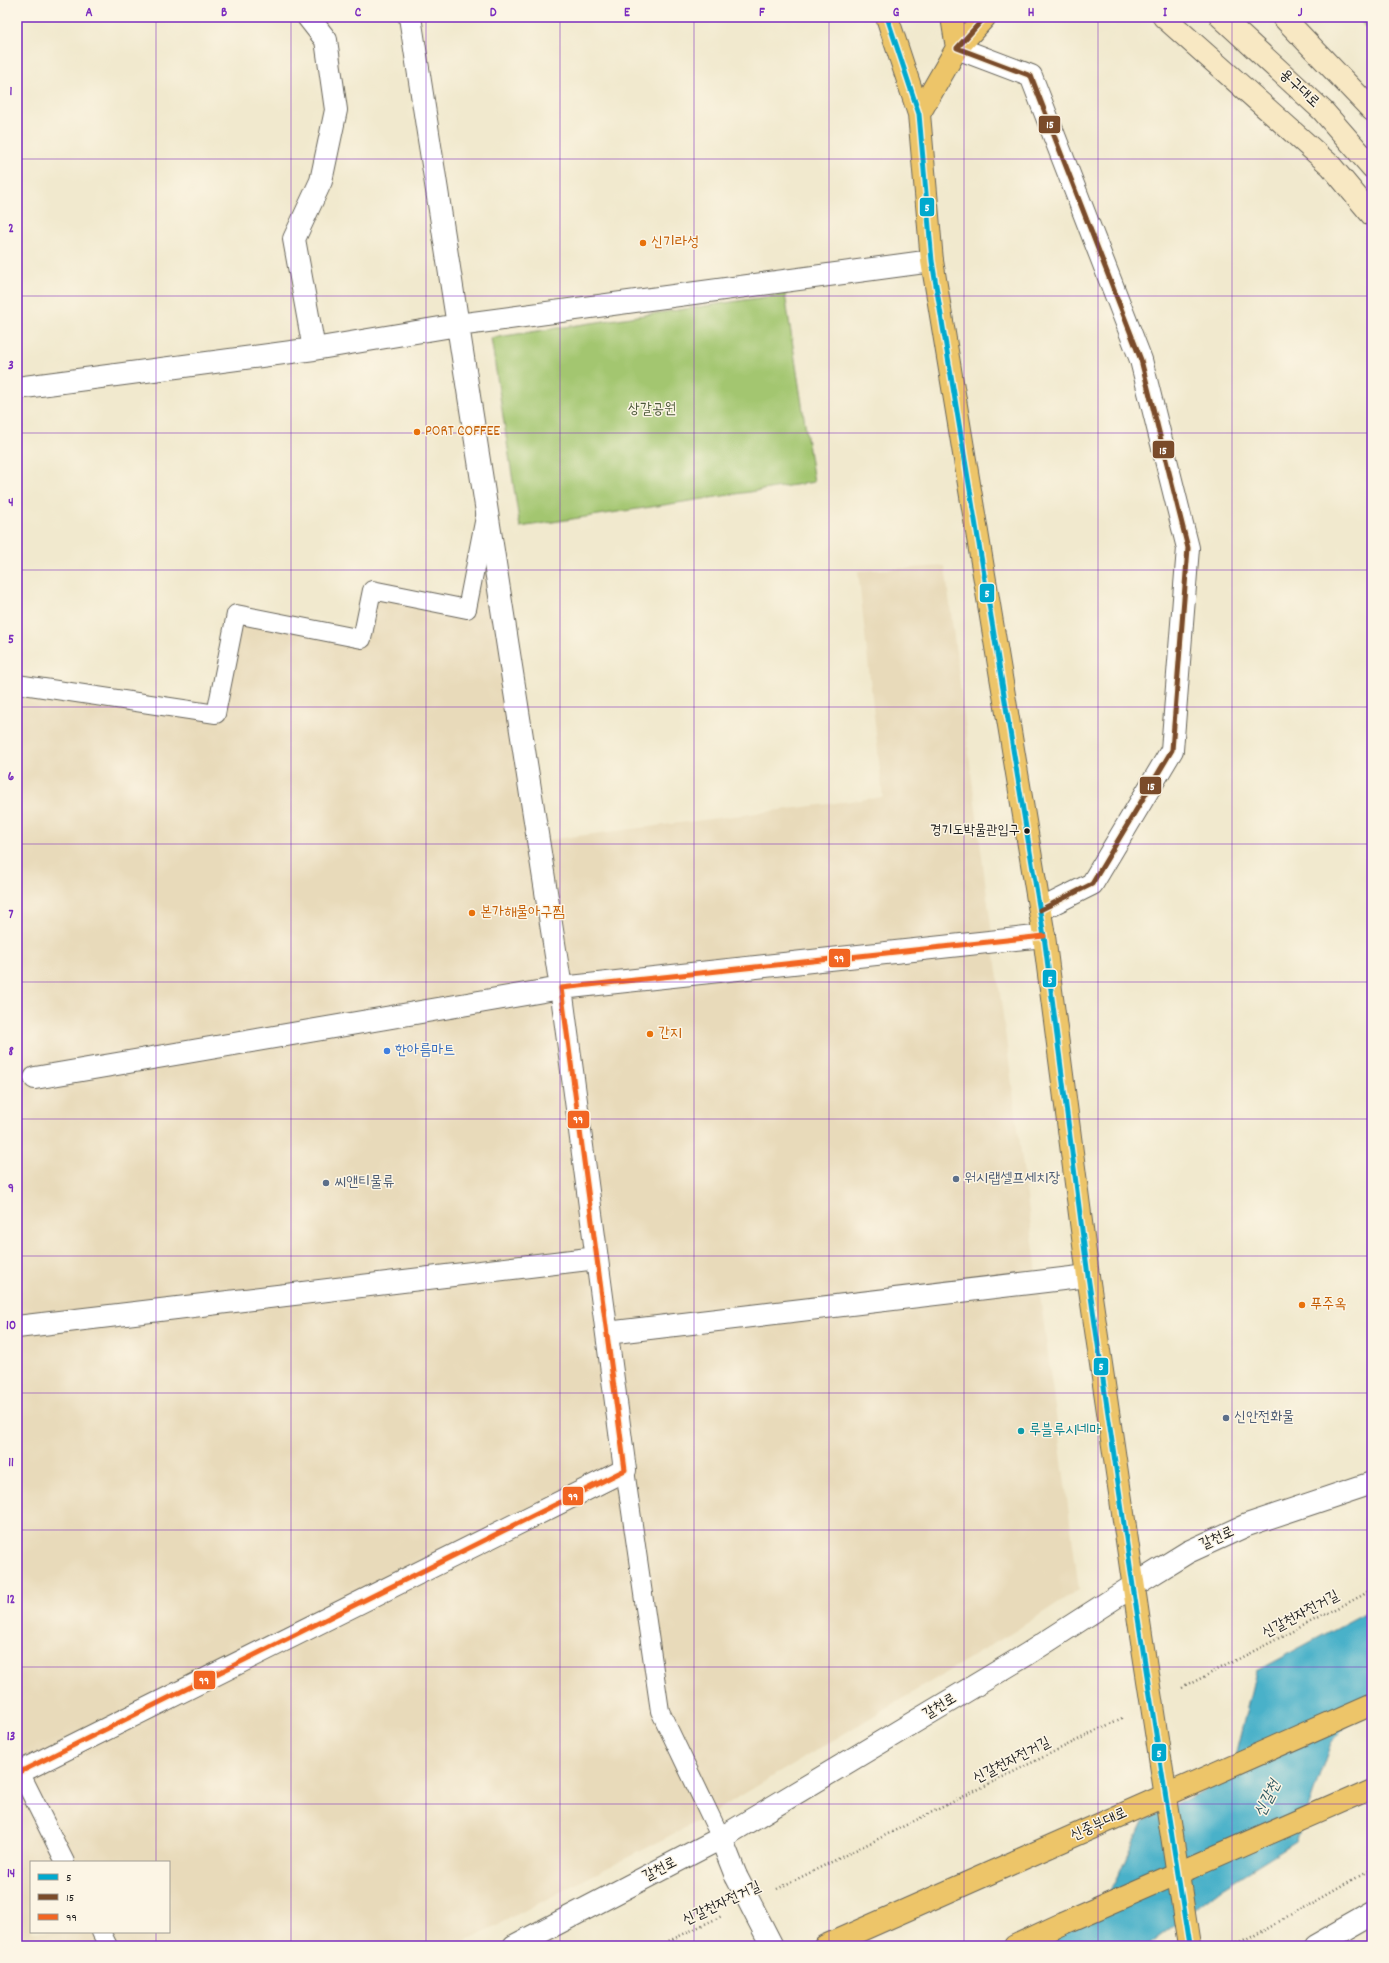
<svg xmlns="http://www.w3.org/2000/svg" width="1389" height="1963" viewBox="0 0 1389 1963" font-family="Dekko,'Poor Story',sans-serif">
  <rect width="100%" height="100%" fill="#fcf5e5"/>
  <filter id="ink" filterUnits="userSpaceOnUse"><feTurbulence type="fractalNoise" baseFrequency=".025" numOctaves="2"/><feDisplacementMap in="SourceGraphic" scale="8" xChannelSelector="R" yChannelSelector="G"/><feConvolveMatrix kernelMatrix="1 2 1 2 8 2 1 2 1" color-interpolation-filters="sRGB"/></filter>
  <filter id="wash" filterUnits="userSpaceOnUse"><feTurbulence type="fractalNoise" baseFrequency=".012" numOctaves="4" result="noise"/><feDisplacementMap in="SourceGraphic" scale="16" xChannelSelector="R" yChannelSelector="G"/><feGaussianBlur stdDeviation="0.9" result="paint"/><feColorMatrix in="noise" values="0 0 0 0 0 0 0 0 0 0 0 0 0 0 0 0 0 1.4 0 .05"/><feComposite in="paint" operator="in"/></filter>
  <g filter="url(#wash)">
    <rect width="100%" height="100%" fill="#f1e9ce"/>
    <path fill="#e8daba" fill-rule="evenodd" d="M492,542L538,841L883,797L858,571L945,566L987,896L1079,1589L1015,1631L702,1819L456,1946H17V684L216,714L236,614L362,639L372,590L467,609ZM31,1862H169V1932H31Z"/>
    <path fill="#a3c670" stroke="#607146" d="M1357,17H1372V35Z
      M785,294L814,482L520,527L491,338Z"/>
    <path fill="#4ab1c9" stroke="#336672" d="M1372,1609V1698L1331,1743L1296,1842L1223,1888L1147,1946H1036L1098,1913L1118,1878L1143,1821L1230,1777L1256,1671Z"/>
  </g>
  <g filter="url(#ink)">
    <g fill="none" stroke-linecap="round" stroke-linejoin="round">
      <g stroke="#67645a" stroke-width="20">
        <path id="service" d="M17,684L216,714L236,614L362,639L372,590L467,609L485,517
          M625,1470L660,1711L721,1838
          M17,1766L65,1862
          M101,1932L108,1946"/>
      </g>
      <g stroke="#67645a" stroke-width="24">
        <path id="minor" d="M308,17L326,40L336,110L321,181L294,239L314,349
          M957,48L1031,76L1141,360L1188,548L1172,750L1092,884L1040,910
          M17,388L314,349L458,325L932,261
          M35,1078L561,988L410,17
          M17,1327L597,1258
          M607,1333L1088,1276
          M20,1772L625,1470L561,988L1044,936
          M721,1838L736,1876
          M514,1946L721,1838L1026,1655L1133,1586L1188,1552L1247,1525L1372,1483
          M1314,1946L1372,1913"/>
      </g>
      <g stroke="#67645a" stroke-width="24">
        <path id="secondary" d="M1164,17L1331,166L1372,215
          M1221,17L1323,111L1372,167
          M1283,17L1372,110"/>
      </g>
      <g stroke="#67645a" stroke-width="24">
        <path id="primary" d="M887,17L919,114L932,261L1044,936L1088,1276L1139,1622
          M957,48L985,17
          M919,114L957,48L952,17"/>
      </g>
      <g stroke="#67645a" stroke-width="24">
        <path id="trunk" d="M825,1946L1017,1861
          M1015,1946L1062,1924"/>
      </g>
      <path stroke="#67645a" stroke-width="2.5" stroke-dasharray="1 3" stroke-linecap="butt" d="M1182,1688L1363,1595L1372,1588
        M777,1889L1122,1718
        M658,1946L722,1916
        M1233,1946L1250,1938L1372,1869"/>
      <use href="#service" stroke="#fff" stroke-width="18"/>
      <use href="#minor" stroke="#fff" stroke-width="22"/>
      <use href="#secondary" stroke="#f8e8c3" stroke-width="22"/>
      <use href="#primary" stroke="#edc569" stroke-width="22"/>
      <use href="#trunk" stroke="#edc569" stroke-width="22"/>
      <g stroke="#67645a" stroke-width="24" stroke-linecap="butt">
        <path id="minor-bridge" d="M736,1876L772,1946"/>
      </g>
      <g stroke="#67645a" stroke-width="24" stroke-linecap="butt">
        <path id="primary-bridge" d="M1139,1622L1189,1946"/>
      </g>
      <g stroke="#67645a" stroke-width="24" stroke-linecap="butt">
        <path id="trunk-bridge" d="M1017,1861L1372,1704
          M1062,1924L1372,1788"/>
      </g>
      <use href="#minor-bridge" stroke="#fff" stroke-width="22"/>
      <use href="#primary-bridge" stroke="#edc569" stroke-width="22"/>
      <use href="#trunk-bridge" stroke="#edc569" stroke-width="22"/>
      <g stroke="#fcf5e5" stroke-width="8">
        <path id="bus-1" d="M887,17L919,114L932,261L1044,936L1088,1276L1133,1586L1189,1946"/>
      </g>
      <g stroke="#fcf5e5" stroke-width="8">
        <path id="bus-2" d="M985,17L957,48L1031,76L1141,360L1188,548L1172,750L1092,884L1040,910"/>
      </g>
      <g stroke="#fcf5e5" stroke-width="8">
        <path id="bus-3" d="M20,1772L625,1470L561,988L1044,936"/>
      </g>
      <use href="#bus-1" stroke="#00a9ce" stroke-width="5"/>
      <use href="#bus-2" stroke="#7a4b2a" stroke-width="5"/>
      <use href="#bus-3" stroke="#f26522" stroke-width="5"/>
    </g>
  </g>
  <path fill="none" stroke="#7b2cbf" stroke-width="1" stroke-opacity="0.55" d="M156,17V1862M291,17V1946M426,17V1946M560,17V1946M694,17V1946M829,17V1946M964,17V1946M1098,17V1946M1232,17V1946M17,159H1372M17,296H1372M17,433H1372M17,570H1372M17,707H1372M17,844H1372M17,982H1372M17,1119H1372M17,1256H1372M17,1393H1372M17,1530H1372M17,1667H1372M17,1804H1372M156,1932V1946"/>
  <g fill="#e8710a" stroke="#fcf5e5" stroke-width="1.5">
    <circle cx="643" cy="243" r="4"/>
    <circle cx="417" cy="432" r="4"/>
    <circle cx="472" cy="913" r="4"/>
    <circle cx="650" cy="1034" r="4"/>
    <circle cx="1302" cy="1305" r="4"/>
  </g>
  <circle fill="#1c1c1c" stroke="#fcf5e5" stroke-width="1.5" cx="1027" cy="831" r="3.5"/>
  <circle fill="#3f7fe0" stroke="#fcf5e5" stroke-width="1.5" cx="387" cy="1051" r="4"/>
  <g fill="#5c6f8a" stroke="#fcf5e5" stroke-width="1.5">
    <circle cx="956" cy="1179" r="4"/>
    <circle cx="326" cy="1183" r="4"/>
    <circle cx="1226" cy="1418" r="4"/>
  </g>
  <circle fill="#0f9aa8" stroke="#fcf5e5" stroke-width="1.5" cx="1021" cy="1431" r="4"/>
  <g text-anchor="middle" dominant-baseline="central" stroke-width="3" stroke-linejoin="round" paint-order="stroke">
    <g font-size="14" fill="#1c1c1c" stroke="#fcf5e5" text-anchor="end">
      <text x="1020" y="831">경기도박물관입구</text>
    </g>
    <g font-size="15" fill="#1c1c1c" stroke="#fcf5e5">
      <text transform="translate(1299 89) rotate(43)">용구대로</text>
      <text transform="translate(1217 1539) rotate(-24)">갈천로</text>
      <text transform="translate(1301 1615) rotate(-28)">신갈천자전거길</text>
      <text transform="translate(940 1707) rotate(-31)">갈천로</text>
      <text transform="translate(1012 1761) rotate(-27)">신갈천자전거길</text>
      <text transform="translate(1099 1825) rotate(-24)">신중부대로</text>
      <text transform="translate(660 1870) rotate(-27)">갈천로</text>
      <text transform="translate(722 1904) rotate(-25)">신갈천자전거길</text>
    </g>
    <g font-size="15" fill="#c56008" stroke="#fcf5e5" text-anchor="start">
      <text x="651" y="243">신기라성</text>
      <text x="425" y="432">PORT COFFEE</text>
      <text x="480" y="913">본가해물아구찜</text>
      <text x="658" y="1034">간지</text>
      <text x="1310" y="1305">푸주옥</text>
    </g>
    <g font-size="15" fill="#4b5839" stroke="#fcf5e5">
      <text x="652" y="410">상갈공원</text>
    </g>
    <g font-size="15" fill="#366cbe" stroke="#fcf5e5" text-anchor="start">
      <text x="395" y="1051">한아름마트</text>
    </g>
    <g font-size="15" fill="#4e5e75" stroke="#fcf5e5" text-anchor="start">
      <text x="964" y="1179">워시랩셀프세치장</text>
      <text x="334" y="1183">씨앤티물류</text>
      <text x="1234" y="1418">신안전화물</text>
    </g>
    <g font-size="15" fill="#0d838f" stroke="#fcf5e5" text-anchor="start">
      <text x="1029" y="1431">루블루시네마</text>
    </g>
    <g font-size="16" font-style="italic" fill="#2e5861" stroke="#fcf5e5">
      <text transform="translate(1268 1799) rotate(-63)">신갈천</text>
    </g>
  </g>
  <g stroke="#fcf5e5" stroke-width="1.5">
    <rect x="1038" y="115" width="23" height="19" rx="4" fill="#7a4b2a"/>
    <rect x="919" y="197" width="16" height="20" rx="4" fill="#00a9ce"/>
    <rect x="1152" y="440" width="23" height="19" rx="4" fill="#7a4b2a"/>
    <rect x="979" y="583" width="16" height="20" rx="4" fill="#00a9ce"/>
    <rect x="1139" y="776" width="23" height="19" rx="4" fill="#7a4b2a"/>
    <rect x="828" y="948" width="23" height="20" rx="4" fill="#f26522"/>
    <rect x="1042" y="969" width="15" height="19" rx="4" fill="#00a9ce"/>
    <rect x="567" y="1110" width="23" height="19" rx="4" fill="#f26522"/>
    <rect x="1093" y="1357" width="16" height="19" rx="4" fill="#00a9ce"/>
    <rect x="562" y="1486" width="22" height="20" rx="4" fill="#f26522"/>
    <rect x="193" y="1670" width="23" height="20" rx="4" fill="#f26522"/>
    <rect x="1151" y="1743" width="16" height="19" rx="4" fill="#00a9ce"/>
  </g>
  <g font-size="11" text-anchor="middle" font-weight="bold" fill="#fff">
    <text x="1050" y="128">15</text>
    <text x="927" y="211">5</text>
    <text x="1163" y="454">15</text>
    <text x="987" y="597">5</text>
    <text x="1151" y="790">15</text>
    <text x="839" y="962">99</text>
    <text x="1050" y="983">5</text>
    <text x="578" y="1123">99</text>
    <text x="1101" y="1370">5</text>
    <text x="573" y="1500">99</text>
    <text x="204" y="1684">99</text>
    <text x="1159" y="1757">5</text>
  </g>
  <rect width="1389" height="1963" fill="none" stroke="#fcf5e5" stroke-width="44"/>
  <rect x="30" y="1861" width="140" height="72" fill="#fcf5e5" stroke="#a29e95"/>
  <rect x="38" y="1874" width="20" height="6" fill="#00a9ce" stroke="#a29e95"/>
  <text x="66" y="1881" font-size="12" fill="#1c1c1c">5</text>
  <rect x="38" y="1894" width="20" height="6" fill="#7a4b2a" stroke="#a29e95"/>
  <text x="66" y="1901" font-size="12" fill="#1c1c1c">15</text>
  <rect x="38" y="1914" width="20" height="6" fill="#f26522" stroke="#a29e95"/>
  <text x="66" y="1921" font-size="12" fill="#1c1c1c">99</text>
  <rect x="22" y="22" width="1345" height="1919" fill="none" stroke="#7b2cbf" stroke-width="1.5"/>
  <g font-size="13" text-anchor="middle" font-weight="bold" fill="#7b2cbf">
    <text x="89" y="16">A</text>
    <text x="224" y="16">B</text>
    <text x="358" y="16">C</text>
    <text x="493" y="16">D</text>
    <text x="627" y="16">E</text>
    <text x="762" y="16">F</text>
    <text x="896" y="16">G</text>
    <text x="1031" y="16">H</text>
    <text x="1165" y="16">I</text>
    <text x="1300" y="16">J</text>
    <text x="11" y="95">1</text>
    <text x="11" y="232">2</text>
    <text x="11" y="369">3</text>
    <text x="11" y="506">4</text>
    <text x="11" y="643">5</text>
    <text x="11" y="780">6</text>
    <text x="11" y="918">7</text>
    <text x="11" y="1055">8</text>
    <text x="11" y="1192">9</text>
    <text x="11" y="1329">10</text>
    <text x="11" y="1466">11</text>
    <text x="11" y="1603">12</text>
    <text x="11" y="1740">13</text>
    <text x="11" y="1877">14</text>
  </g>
</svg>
